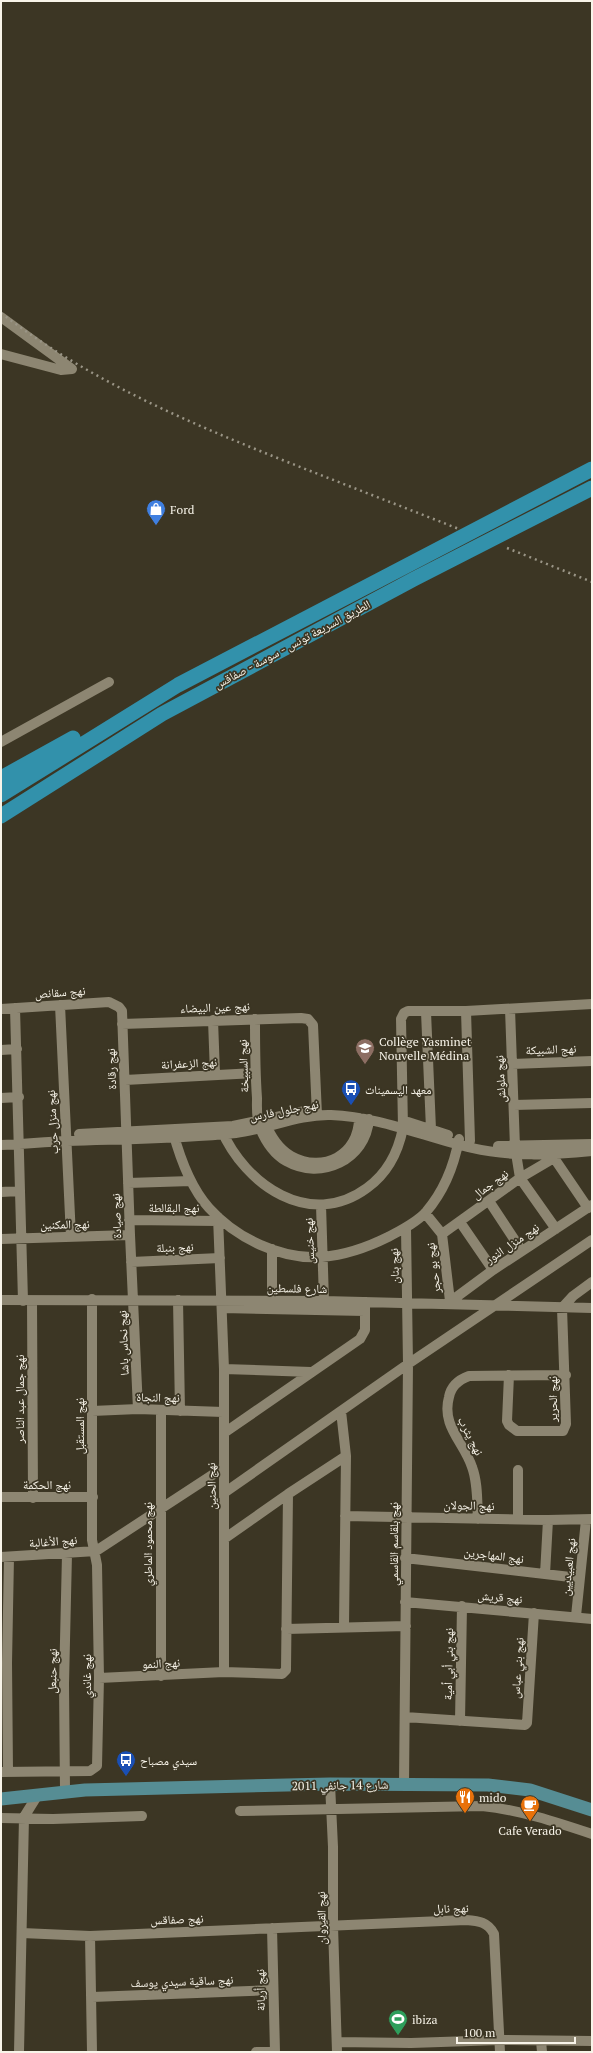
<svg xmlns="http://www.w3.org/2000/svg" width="593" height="2053" viewBox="0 0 593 2053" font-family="'PT Serif','Noto Naskh Arabic',serif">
  <rect width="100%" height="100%" fill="#3c3624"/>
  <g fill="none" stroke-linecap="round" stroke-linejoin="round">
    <path stroke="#8d8672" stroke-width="10" d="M1,317L72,369
      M1,354L61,370L72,369
      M1,742L109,682
      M60,1005L71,1237
      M15,1008L23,1301
      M1,1009L109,1002L119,1007L122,1011L130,1235L138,1409
      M510,1009L515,1147L520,1178L556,1229
      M466,1011L470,1141
      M426,1012L431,1129
      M255,1019C255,1045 255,1071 257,1098C257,1108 256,1119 260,1128C265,1140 274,1154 286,1161C321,1181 366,1160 369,1119
      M213,1020L215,1074
      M122,1024L301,1018L308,1019L313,1025L317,1115
      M1,1050L17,1049
      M512,1064L592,1061
      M125,1080L255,1073
      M1,1098L19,1097
      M514,1105L592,1103
      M265,1122C270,1135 279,1149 291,1156C323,1174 359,1155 359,1118
      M408,1122L448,1135
      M221,1129C245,1185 310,1230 367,1188C388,1173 398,1153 403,1128L401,1019L404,1013L408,1011H466L592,1004
      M173,1132C180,1158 190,1187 209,1208C236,1238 281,1260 322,1257C345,1255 368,1247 388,1237C401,1230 416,1223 426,1212C444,1191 454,1166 459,1139
      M79,1134L233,1126L305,1111
      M1,1145C23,1144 45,1142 67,1141C124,1139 180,1139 236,1133C268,1129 299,1114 331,1115C381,1117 424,1137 472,1148C511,1157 552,1155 592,1151
      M498,1146L592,1144
      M552,1155L588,1208
      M128,1183L191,1181
      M1,1192L20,1191
      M489,1201L522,1251
      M321,1205L324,1301
      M425,1213L442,1234L450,1301
      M218,1217L224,1369V1672
      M129,1220L218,1221
      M460,1222L493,1270
      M442,1234L520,1178L554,1158
      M1,1239L130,1235
      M272,1249V1300
      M131,1262L220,1258
      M1,1300L324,1301L592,1308
      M178,1300L180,1411
      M32,1301L33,1498
      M447,1304L493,1270L592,1205
      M222,1308L365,1311
      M224,1369L311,1372
      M509,1375L507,1421L509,1425L517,1431H563L566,1424L562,1308L573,1296L592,1282
      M92,1411L138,1409L223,1412
      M341,1411L346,1456L344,1626
      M224,1433L360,1339L365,1330V1302
      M518,1470V1519
      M224,1493L408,1364L592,1240
      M1,1497H93
      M345,1516L548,1520L592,1519
      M478,1519C477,1502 478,1483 472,1467C464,1442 441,1426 449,1397C451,1386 458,1380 469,1376L566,1375
      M224,1539L288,1494L346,1456
      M1,1557L96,1551L223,1468
      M405,1558L579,1578
      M545,1574L548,1520
      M405,1602L592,1619
      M576,1616L586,1520
      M286,1629L406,1626
      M161,1676V1411
      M99,1678L224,1672L282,1674L286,1670L288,1494
      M405,1717L525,1725L527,1723L534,1613
      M460,1721L462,1606
      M8,1771L7,1663L9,1557
      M1,1772L90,1771L97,1766L99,1678L97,1565L92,1540V1299
      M330,1784L333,1847V1926L337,2052
      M404,1785L408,1364L406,1228
      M65,1789L64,1684L67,1554
      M240,1811L482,1806C520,1810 556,1822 592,1834
      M1,1818L53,1819L142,1816
      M272,1928L275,2052
      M22,1933L90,1936L466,1920C479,1921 488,1922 494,1934L500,2052
      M90,1936L92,2052
      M92,1997L273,1990
      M541,2041L542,2052
      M337,2042L411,2043L500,2040L592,2041
      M19,2052L24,1817L37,1796
      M256,2052H275"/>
    <path stroke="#568d94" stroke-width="13" d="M1,1799L85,1790L330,1784L488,1785L530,1790L592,1810"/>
    <path stroke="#3291ab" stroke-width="15" d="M1,778L73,738
      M1,795L178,685L592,469
      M1,816L162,714L414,579L592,488"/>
    <path stroke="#9a9586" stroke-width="2.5" stroke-dasharray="2 4" stroke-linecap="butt" d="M1,313C90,381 187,422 290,463C346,485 403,507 459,529
      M507,548L592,582"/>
  </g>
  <defs>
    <g id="shop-pin" transform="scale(1)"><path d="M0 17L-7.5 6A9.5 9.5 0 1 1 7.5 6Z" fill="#3f7fe0" stroke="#3c3624"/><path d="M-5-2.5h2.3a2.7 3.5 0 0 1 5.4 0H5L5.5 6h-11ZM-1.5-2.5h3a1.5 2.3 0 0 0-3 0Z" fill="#fff"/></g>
    <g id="school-pin" transform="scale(1)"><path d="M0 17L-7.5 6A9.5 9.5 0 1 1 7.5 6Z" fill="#8d6e63" stroke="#3c3624"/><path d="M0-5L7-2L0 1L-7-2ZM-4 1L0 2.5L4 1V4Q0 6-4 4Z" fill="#fff"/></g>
    <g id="bus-pin" transform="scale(1)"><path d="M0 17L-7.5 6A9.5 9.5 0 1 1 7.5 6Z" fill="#1a4fb4" stroke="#3c3624"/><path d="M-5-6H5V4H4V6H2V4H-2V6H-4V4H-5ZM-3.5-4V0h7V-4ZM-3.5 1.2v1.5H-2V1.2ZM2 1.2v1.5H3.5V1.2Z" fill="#fff"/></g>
    <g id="restaurant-pin" transform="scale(1)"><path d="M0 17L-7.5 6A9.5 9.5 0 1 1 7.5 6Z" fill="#e8710a" stroke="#3c3624"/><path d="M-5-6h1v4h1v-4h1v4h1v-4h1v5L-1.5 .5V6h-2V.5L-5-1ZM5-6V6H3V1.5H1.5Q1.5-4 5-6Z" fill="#fff"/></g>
    <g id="cafe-pin" transform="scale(1)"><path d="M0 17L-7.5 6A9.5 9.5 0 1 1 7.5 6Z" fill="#e8710a" stroke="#3c3624"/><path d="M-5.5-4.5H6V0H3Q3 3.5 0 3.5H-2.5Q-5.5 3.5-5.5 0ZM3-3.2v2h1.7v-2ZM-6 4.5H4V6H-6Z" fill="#fff"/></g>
    <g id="stadium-pin" transform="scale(1)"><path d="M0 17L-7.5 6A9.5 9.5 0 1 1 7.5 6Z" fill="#2e9e5b" stroke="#3c3624"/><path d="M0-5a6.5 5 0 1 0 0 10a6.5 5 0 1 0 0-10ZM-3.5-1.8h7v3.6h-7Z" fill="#fff"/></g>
  </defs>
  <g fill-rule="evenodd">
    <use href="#shop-pin" x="156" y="509"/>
    <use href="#school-pin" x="365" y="1048"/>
    <use href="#bus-pin" x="351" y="1089"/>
    <use href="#bus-pin" x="126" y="1760"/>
    <use href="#restaurant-pin" x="465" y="1797"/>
    <use href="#cafe-pin" x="530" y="1805"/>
    <use href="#stadium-pin" x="398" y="2019"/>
  </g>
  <g text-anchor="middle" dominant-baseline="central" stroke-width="3.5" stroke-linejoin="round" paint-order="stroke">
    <g font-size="12" fill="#f8f4e9" stroke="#3c3624" text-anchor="start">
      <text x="170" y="509">Ford</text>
      <text x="379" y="1041">Collège Yasminet<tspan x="379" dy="14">Nouvelle Médina</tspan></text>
      <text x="365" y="1089">معهد اليسمينات</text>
      <text x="140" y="1760">سيدي مصباح</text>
      <text x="479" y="1797">mido</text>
      <text x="530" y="1830" text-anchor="middle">Cafe Verado</text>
      <text x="412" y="2019">ibiza</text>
    </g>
    <g font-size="12" fill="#f8f4e9" stroke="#3c3624">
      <text transform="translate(292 644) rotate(-28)">الطريق السريعة تونس - سوسة - صفاقس</text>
      <text transform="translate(60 992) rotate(-4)">نهج سقانص</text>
      <text transform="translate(215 1007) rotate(-2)">نهج عين البيضاء</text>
      <text transform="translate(551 1049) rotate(-2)">نهج الشبيكة</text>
      <text transform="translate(189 1063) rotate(-3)">نهج الزعفرانة</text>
      <text transform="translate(243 1066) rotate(-92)">نهج السبيخة</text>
      <text transform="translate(111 1069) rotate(-92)">نهج رقادة</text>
      <text transform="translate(500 1079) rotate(-93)">نهج ملولش</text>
      <text transform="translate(284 1110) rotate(-11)">نهج جلول فارس</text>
      <text transform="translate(52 1122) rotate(-93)">نهج منزل حرب</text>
      <text transform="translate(490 1184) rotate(-36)">نهج جمال</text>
      <text x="174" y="1207">نهج البقالطة</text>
      <text transform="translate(116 1216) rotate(-92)">نهج صيادة</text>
      <text transform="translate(65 1224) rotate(-1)">نهج المكنين</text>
      <text transform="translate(309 1241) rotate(-92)">نهج خنيس</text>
      <text transform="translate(512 1243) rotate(-34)">نهج منزل النور</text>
      <text transform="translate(175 1247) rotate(-2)">نهج بنبلة</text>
      <text transform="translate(394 1266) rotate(-92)">نهج بنان</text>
      <text transform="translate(433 1268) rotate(-97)">نهج بو حجر</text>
      <text transform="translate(297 1288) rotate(1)">شارع فلسطين</text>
      <text transform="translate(123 1343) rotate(-92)">نهج نحاس باشا</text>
      <text transform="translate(158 1397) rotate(1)">نهج النجاة</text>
      <text transform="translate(19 1399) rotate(-90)">نهج جمال عبد الناصر</text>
      <text transform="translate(552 1399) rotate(-90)">نهج الحرير</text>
      <text transform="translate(79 1426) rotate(-90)">نهج المستقبل</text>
      <text transform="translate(471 1436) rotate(63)">نهج يثرب</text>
      <text x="47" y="1484">نهج الحكمة</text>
      <text transform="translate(211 1486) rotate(-91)">نهج الحنين</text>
      <text transform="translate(469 1505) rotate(1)">نهج الجولان</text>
      <text transform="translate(53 1541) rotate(-4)">نهج الأغالبة</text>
      <text transform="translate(147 1544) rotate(-90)">نهج محمود الماطري</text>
      <text transform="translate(393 1544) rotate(-90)">نهج بلقاسم القاسمي</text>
      <text transform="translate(494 1555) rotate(7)">نهج المهاجرين</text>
      <text transform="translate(568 1567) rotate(-84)">نهج العبيديين</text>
      <text transform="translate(500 1597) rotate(5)">نهج قريش</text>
      <text transform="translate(161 1663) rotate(-3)">نهج النمو</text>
      <text transform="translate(448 1664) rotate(-89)">نهج بني أبي أمية</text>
      <text transform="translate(517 1668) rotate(-86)">نهج بني عباس</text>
      <text transform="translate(52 1671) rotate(-89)">نهج حنبعل</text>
      <text transform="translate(86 1676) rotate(-90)">نهج غاندي</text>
      <text transform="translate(340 1785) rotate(-1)">شارع 14 جانفي 2011</text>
      <text transform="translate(451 1908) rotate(-1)">نهج نابل</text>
      <text transform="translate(321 1918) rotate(-91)">نهج القيروان</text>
      <text transform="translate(177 1919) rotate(-2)">نهج صفاقس</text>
      <text transform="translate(182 1981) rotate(-2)">نهج ساقية سيدي يوسف</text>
      <text transform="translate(260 1990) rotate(-91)">نهج أريانة</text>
    </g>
  </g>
  <rect width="593" height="2053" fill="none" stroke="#f8f4e9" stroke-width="4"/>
  <path d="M457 2037v6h118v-6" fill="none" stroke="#f8f4e9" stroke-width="2"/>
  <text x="463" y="2037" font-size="12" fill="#f8f4e9" stroke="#3c3624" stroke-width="3" paint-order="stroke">100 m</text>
</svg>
